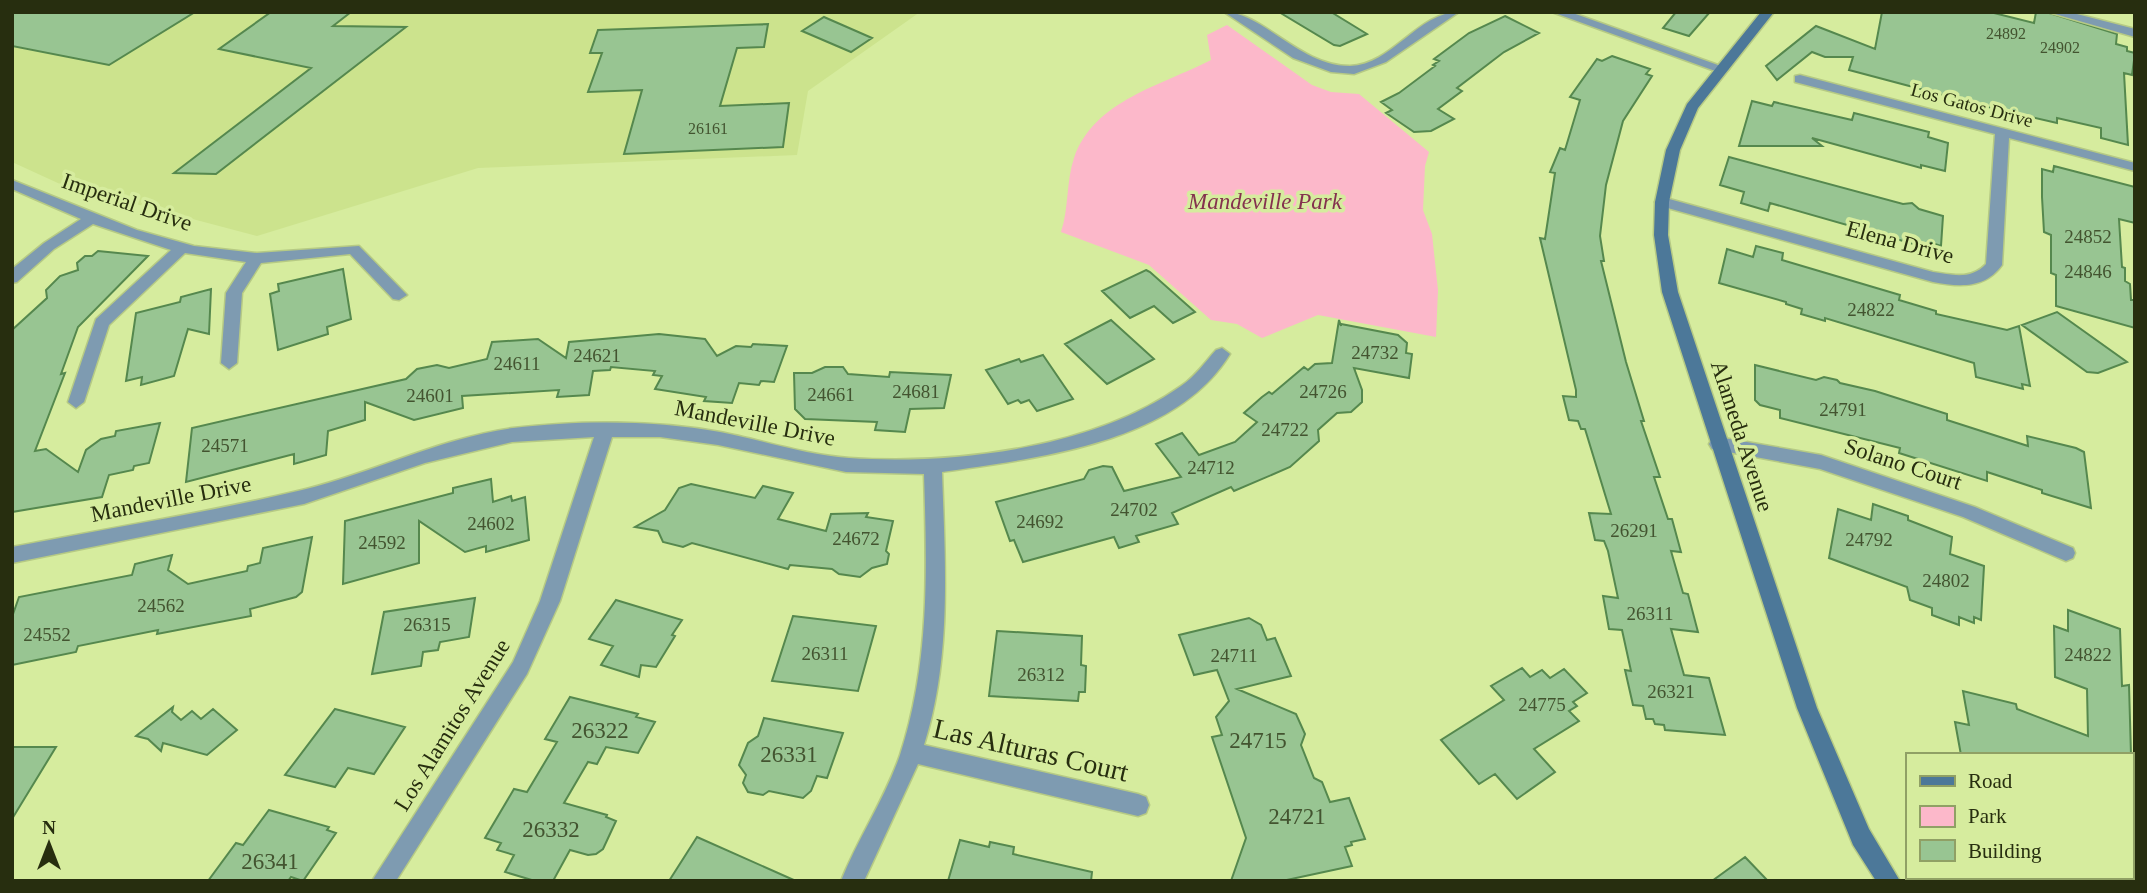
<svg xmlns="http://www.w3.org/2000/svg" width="2147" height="893" viewBox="0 0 2147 893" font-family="Georgia,serif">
  <rect width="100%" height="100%" fill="#d6ec9e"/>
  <path fill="#cce38d" d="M12,12H920L808,91L797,155L478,168L257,236L60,184L12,162Z"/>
  <path fill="#fcb8ca" d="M1227,25L1312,85L1331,92L1359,94L1429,152L1425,166L1423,210L1432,234L1438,290L1436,337L1318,315L1262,338L1237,324L1211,320L1149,265L1061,232C1069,208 1066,182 1074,158C1094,100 1163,85 1211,60L1207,35Z"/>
  <path fill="#98c592" stroke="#55884e" stroke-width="2" d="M12,12H195L109,65L12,46Z
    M271,12H351L333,26L406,27L216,174L174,173L311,68L219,49Z
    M1279,12H1331L1367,34L1340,46L1334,45Z
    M1676,12H1710L1689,36L1663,28Z
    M1882,12H1990L2034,23L2036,12H2046L2117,34L2116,44L2127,47V51L2135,53L2132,75L2124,73L2128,145L2101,138V128L2057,118V123L1996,109L1849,70L1853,57H1825L1812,52L1777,80L1766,66L1816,26L1875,49Z
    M1505,16L1539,33L1504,52L1457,88L1462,91L1438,109L1454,119L1431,131L1414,132L1386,113L1392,110L1381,102L1399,93L1435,66L1433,65L1439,61L1434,59L1469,33Z
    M824,17L872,38L851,52L802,31Z
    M768,24L764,47L737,48L720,106L789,103L783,147L624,154L642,90L588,92L602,53H590L598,30Z
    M1612,56L1650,69L1646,74L1652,76L1623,121L1606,185L1600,236L1604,261H1601L1626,362L1644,421H1641L1660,477H1654L1668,519H1672L1681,552L1671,551L1683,593L1688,594L1698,632L1671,629L1684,675L1709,678L1725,735L1665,730L1664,725L1655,724L1653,719H1646L1643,706L1633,705L1625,670L1631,671L1622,630L1609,629L1603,596L1618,598L1608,551L1604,541L1595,540L1589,513L1611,514L1585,429H1581L1578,421L1569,420L1563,396L1576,397V390L1540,238L1545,239L1555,173L1550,172L1560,148L1565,150L1580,100L1570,97L1597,59L1602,61Z
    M1752,101L1772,106L1774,102L1852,120L1854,113L1929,132L1928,137L1948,143L1945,171L1921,165V168L1812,138L1822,146H1739Z
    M1729,157L1903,204L1912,203L1919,209L1943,216L1941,246L1932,243L1931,249L1770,203L1768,211L1741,203L1744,192L1720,185Z
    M2054,166L2135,187V223L2119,219L2122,267L2125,268V281L2130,284L2131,300H2134L2135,328L2056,306V275L2051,273V235L2044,232L2042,197V169L2053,172Z
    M1756,246L1783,253L1782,260L1900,295L1899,300L1936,311V314L2007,330L2019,326L2030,386L2022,384L2023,389L1976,377L1974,363L1825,318V321L1801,314L1802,309L1786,304V302L1719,283L1727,249L1753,257Z
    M98,251L148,256L78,327L61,374L65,373L35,451L46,449L78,472L86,450L101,439L115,436L116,431L160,423L149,463L134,466L133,470L109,475L102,497L12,512V330L47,298L46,290L60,276L78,270L77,263L85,256H92Z
    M343,269L351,319L327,327L328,334L278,350L270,294L279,291L278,284Z
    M1146,270L1150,272L1195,312L1173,323L1154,306L1130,318L1102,291Z
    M211,289L209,334L188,329L174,376L141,385L142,377L126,381L136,313L180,302L181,297Z
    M2057,312L2127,362L2098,373L2087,372L2022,325Z
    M1111,320L1154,359L1107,384L1065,344Z
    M1339,320L1341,326V324L1398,335L1407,343L1406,353L1412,354L1409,378L1354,368L1362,390V402L1351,412L1337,413L1318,430L1319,441L1290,467L1234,491L1231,487L1172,513L1178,524L1136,536L1139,542L1119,548L1114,537L1023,562L1014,540L1010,541L996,502L1084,479L1089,470L1103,466L1112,467L1124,491L1181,477L1156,444L1182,433L1199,455L1235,442L1257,422L1244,413L1262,397L1269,392L1272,394L1304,367L1308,370L1315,364L1332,363Z
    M659,334L705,339L717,356L736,346L751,347L753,344L787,346L774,382L761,381L759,385L739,383L732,403L704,401L706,397L655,389L662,376L653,375L655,371L611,367L610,370L593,371L589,395L557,397L559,390L462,396L463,408L414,420L365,402V420L328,431L326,455L294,464V454L186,482L192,428L406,379L417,369L437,365L449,368L487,359L492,342L538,339L566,358L569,342Z
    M1043,355L1073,399L1037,411L1029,400L1021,403L1018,400L1008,404L986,370L1019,359L1021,362Z
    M1755,365L1816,380L1824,377L1837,380L1840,383L1875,391L1947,414V420L2028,446L2027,436L2076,448L2084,452L2091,508L2042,493V490L1987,472V481L1899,453L1900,448L1780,418V410L1760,405L1755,400Z
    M825,367H843L848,374L889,377L890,372L951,375L944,408L910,409L905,432L875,430L877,422L805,419L795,409L794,373H812Z
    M491,479L493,502L511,496L512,501L525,497L529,540L486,552V546L465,552L419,521V563L343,584L345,521L453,493V488Z
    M691,484L755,498L763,486L793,493L778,519L826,531L831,514L868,513L866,517L893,521L886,551L889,554L887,564L872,568L860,577L839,574L832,569L790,565L788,569L692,543L683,547L663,542L658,531L635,527L665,510L679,488Z
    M1873,504L1908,516V520L1952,537L1950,554L1984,566L1981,620L1974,617V623L1959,617V625L1932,615V608L1910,600L1907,587L1829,558L1838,509L1871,520Z
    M312,537L302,592L296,597L250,609L251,616L157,634L158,630L78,646L76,652L12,665V617L19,597L132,575L135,564L172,555L168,570L188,584L247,571L248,566L260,563L263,548Z
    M475,598L469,637L440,642L438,650L423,652L421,666L372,674L384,612Z
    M616,600L682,620L672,635L675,636L656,667L641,665L639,677L601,665L613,646L589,639Z
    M2068,610L2120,629L2122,686L2129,685L2131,755H1961L1955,722L1969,725L1963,691L2016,704L2017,709L2088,736L2087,689L2055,677L2054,626L2068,631Z
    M793,616L876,626L858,691L772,681Z
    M1249,618L1261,625L1267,640L1275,638L1291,676L1237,689L1296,714L1305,734L1301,745L1314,778L1322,782L1330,802L1349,798L1365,839L1351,842L1352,845L1345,847L1352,866L1282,881H1231L1246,838L1212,737L1222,735L1216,717L1229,701L1217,670L1194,675L1179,635Z
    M997,631L1082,636L1081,665L1086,666L1085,692H1079L1078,701L989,696Z
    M1522,668L1530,677L1542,670L1550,678L1564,669L1587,693L1573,702L1577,706L1569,711L1579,721L1534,749L1555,772L1517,799L1495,774L1479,784L1441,740L1504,700L1491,686Z
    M570,697L638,714L636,717L655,722L638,753L606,747L597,764L588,762L564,803L607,815L606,817L616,821L603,849L596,854L588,855L570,850L553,881H535L505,872L514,855L497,850L501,843L485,838L514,789L527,792L557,742L545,739Z
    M173,707L172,712L181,720L192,711L201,719L213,709L237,730L207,755L163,743L161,751L148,739L136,736Z
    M335,709L405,727L374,774L348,768L335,787L285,775Z
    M764,718L843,733L827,778L817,776L811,791L803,798L769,791L763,795L748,792L743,783L746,775L739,765L748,743L758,736Z
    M12,747H56L12,819Z
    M269,810L329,827L327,830L336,833L303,881L291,877L288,881H208L236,843L243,845Z
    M697,837L796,881H669Z
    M960,840L989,847L990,842L1014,847L1013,854L1092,872L1091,881H948Z
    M1745,857L1768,881H1712Z"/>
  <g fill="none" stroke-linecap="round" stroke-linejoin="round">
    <g stroke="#b6ca84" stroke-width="3">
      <path id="street" d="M1224,12C1263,12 1299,66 1350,66C1392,65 1418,12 1459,12L1386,62L1354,74L1331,72L1293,58Z
        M1552,12H1570L1729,69L1723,73L1718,72Z
        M2048,12H2069L2135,29V37Z
        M1800,75L2135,163V171L2009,138L2002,265C1985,289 1959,287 1933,282L1657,205L1655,202L1662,197L1933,272C1953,275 1971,280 1986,264L1995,134L1795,82V76Z
        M12,180L137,230L194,246L257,253L359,246L407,295L399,300L393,299L350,254L261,263L242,293L237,363L229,369L221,363L226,293L246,262L185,253L109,325L84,402L76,408L68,402L96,319L171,250L93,224L54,249L17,282L12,283V269L44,243L81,219L12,189Z
        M1222,348L1230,354C1175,444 1036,458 942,472C945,563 952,657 924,745L1138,794L1146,797L1149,805L1146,813L1138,816L918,764L864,881H841C858,838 885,799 900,755C930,663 927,569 924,474L846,472L718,445L660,437H612L560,601L527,674L396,881H372L513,662L540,601L594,437L512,442L425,463L304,504L12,563V547C109,528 207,513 302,490C373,473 440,438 513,428C579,420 655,420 720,432C762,440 806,455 849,458C955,465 1094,448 1181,386C1195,377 1205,362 1216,350Z
        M1718,437L1821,455L1975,507L2073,548L2075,553L2073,558L2066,561L1963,517L1820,469L1712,449L1709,444L1712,439Z"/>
    </g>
    <g stroke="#b6ca84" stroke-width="3">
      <path id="secondary" d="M1761,12H1774L1698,108L1680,150L1669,202L1668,235L1678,292L1817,708L1869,829L1900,881H1876L1853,845L1797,708L1662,292L1654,235L1655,202L1666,150L1687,104Z"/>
    </g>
    <use href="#street" fill="#7e9bb1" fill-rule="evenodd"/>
    <use href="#secondary" fill="#4c7899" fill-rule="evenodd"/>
  </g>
  <g text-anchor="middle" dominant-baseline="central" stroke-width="7" stroke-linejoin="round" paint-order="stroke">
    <g font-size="16" fill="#435430">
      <text x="2006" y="33">24892</text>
      <text x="2060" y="47">24902</text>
      <text x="708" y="128">26161</text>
    </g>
    <g font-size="19" fill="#272e0f" stroke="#d6ec9e">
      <text transform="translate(1972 105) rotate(15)">Los Gatos Drive</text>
    </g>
    <g font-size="19" fill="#435430">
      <text x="2088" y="236">24852</text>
      <text x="2088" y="271">24846</text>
      <text x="1871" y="309">24822</text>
      <text x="1375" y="352">24732</text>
      <text x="597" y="355">24621</text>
      <text x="517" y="363">24611</text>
      <text x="916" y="391">24681</text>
      <text x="1323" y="391">24726</text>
      <text x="831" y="394">24661</text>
      <text x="430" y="395">24601</text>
      <text x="1843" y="409">24791</text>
      <text x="1285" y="429">24722</text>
      <text x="225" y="445">24571</text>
      <text x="1211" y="467">24712</text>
      <text x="1134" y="509">24702</text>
      <text x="1040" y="521">24692</text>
      <text x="491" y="523">24602</text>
      <text x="1634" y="530">26291</text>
      <text x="856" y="538">24672</text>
      <text x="1869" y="539">24792</text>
      <text x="382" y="542">24592</text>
      <text x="1946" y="580">24802</text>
      <text x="161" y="605">24562</text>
      <text x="1650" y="613">26311</text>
      <text x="427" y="624">26315</text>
      <text x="47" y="634">24552</text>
      <text x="825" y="653">26311</text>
      <text x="2088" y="654">24822</text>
      <text x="1234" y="655">24711</text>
      <text x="1041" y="674">26312</text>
      <text x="1671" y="691">26321</text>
      <text x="1542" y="704">24775</text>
    </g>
    <g font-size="23" font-style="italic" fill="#84324e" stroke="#d6ec9e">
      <text x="1265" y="201">Mandeville Park</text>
    </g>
    <g font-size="23" fill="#272e0f" stroke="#d6ec9e">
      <text transform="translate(127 202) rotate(19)">Imperial Drive</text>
      <text transform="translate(1900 242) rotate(15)">Elena Drive</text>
      <text transform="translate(755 423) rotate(11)">Mandeville Drive</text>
      <text transform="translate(1742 436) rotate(72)">Alameda Avenue</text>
      <text transform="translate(1903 464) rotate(18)">Solano Court</text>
      <text transform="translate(171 499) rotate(-11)">Mandeville Drive</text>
      <text transform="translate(452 725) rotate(-58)">Los Alamitos Avenue</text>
    </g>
    <g font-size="23" fill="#435430">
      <text x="600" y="730">26322</text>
      <text x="1258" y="740">24715</text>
      <text x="789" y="754">26331</text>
      <text x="1297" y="816">24721</text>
      <text x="551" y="829">26332</text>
      <text x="270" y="861">26341</text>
    </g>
    <g font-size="28" fill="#272e0f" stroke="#d6ec9e">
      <text transform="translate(1031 750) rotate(13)">Las Alturas Court</text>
    </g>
  </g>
  <rect width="2147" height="893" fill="none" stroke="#272e0f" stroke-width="28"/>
  <rect x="1906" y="753" width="228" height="126" fill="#d6ec9e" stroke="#90a065" stroke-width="2"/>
  <rect x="1920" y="776" width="35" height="10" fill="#4c7899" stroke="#90a065" stroke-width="2"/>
  <text x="1968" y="788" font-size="21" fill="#272e0f">Road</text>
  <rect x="1920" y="806" width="35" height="21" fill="#fcb8ca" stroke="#90a065" stroke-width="2"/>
  <text x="1968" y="823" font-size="21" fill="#272e0f">Park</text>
  <rect x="1920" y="840" width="35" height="21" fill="#98c592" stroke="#90a065" stroke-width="2"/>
  <text x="1968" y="858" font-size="21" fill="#272e0f">Building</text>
  <g transform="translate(49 844)" stroke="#d6ec9e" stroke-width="5" paint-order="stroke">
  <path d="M0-5L12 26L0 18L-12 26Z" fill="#272e0f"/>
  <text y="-10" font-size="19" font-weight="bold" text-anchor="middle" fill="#272e0f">N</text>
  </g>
</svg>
